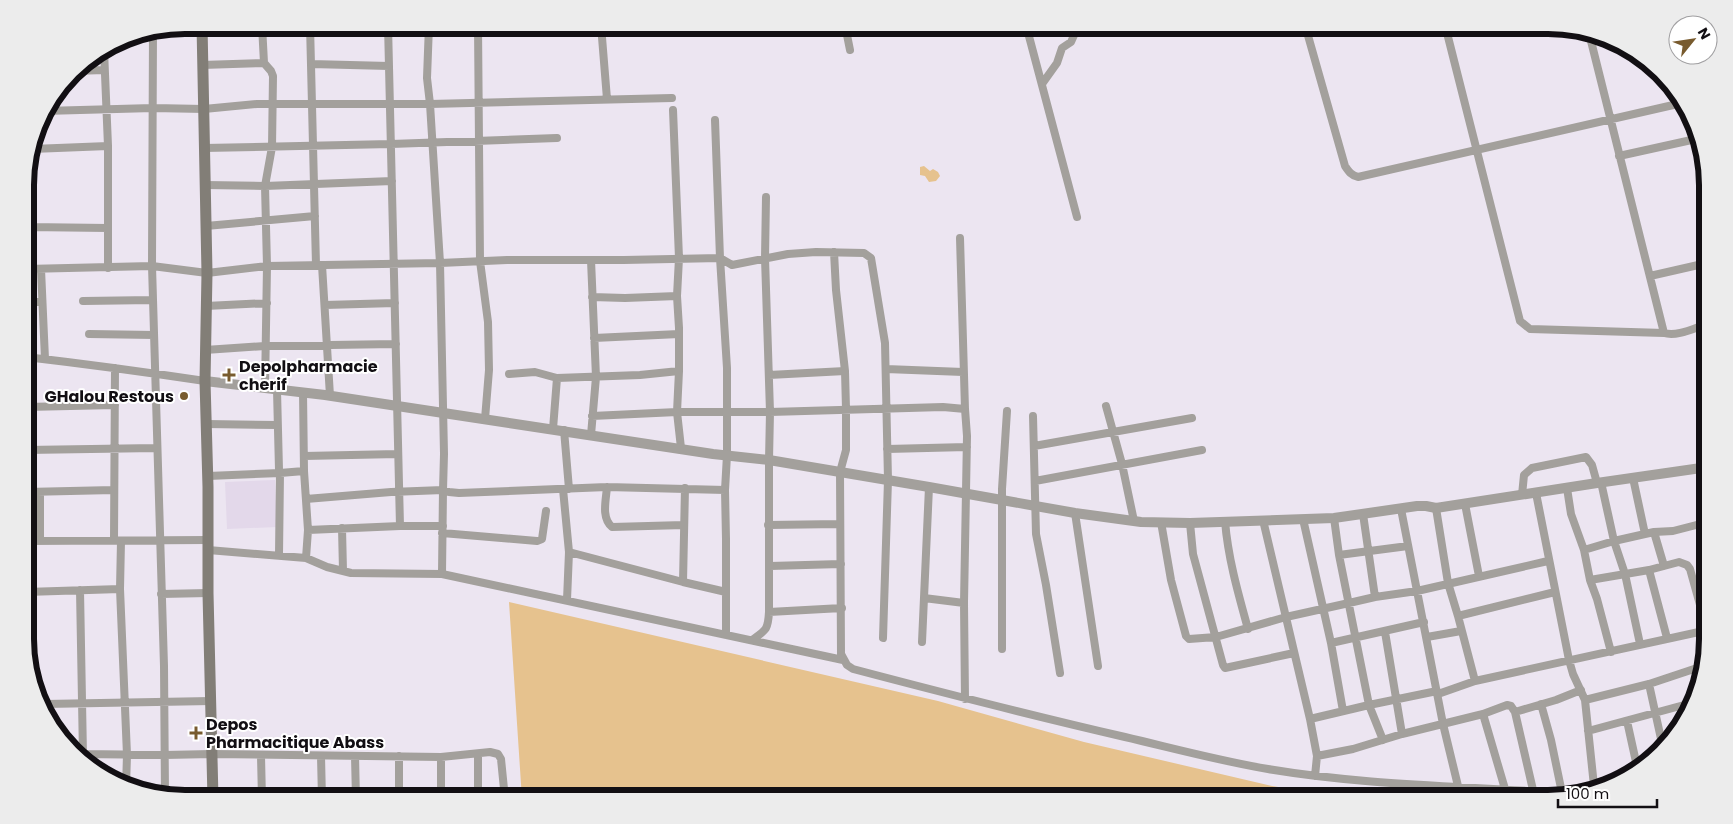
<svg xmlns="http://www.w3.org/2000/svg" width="1733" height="824" viewBox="0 0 1733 824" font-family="Poppins,sans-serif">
  <rect width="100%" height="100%" fill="#ece5f1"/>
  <path fill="#e3d8ea" d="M275,480L277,527L227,529L225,482Z"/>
  <path fill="#e6c28e" d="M924,166L930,171L933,169L938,172L940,176L936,181L929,182L925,176L920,175V167Z
    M509,602L938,701L1084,742L1272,786L1352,799H522Z"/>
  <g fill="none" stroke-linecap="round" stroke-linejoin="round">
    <path stroke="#a3a09c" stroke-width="8" d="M262,25L264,63L271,71L273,76L272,147L265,186L267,266L265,388
      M310,25L316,265
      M388,25L400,526H443
      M429,25L427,78L430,104L440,263L444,454L443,490L449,492L459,493L607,487L725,490
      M478,25L480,261L488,322L489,370L485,419
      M601,25L607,99
      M845,25L850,50
      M1026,25L1077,217
      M1305,25L1345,166C1349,172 1351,175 1358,177L1682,103
      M1445,25L1520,321L1530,329L1664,333
      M153,31L152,266L164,666L165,795
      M202,32L262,29
      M1589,33L1664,333C1677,337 1694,328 1707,324
      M311,64L389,66
      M202,65L264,63
      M74,71L104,70
      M1042,84L1057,63L1062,48L1071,42L1075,33L1087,25
      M673,110L679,258L677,296L679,328V371L677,412L681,448
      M44,111L153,108L204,109L257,104H430L672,98
      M715,120L720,258L732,265L788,254L816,252L864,253L871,258L885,343L888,480L883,638
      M108,146V228
      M204,148L391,144L557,138
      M32,149L108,146L104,50
      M1619,156L1696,139
      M205,185L265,186L392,181
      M206,226L315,216
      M27,227L108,228V268
      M25,235L29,204L28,163
      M960,238L965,409
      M834,252L836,290L845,371L846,409V450L840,472L841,654L847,665L853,669C944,693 1034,716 1125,737C1172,748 1220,761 1268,769C1369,786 1472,786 1573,794
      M591,260L596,377L591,435
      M322,265L330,396
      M26,269L152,266L207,273L267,266L440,263L507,260H624L720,258L727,368V455L725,490L726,539V635
      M41,269L45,359
      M1650,276L1707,263
      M592,297L625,298L677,296
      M83,301L153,300
      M26,302H42
      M325,305L395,303
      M206,306L267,303
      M89,334L154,335
      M594,338L679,334
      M205,350L265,346L396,344
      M26,357C86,364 145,372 205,381
      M886,369L963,372
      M509,374L535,372L557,378
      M769,375L845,371
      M277,390L279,470L280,473L304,471
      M1106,406L1122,464L1134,521
      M26,407L115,405
      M592,416L677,412H770L943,407L965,409L967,436L964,603L965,699
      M1033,416L1036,534L1046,585L1060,673
      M206,424L277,425
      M553,429L557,378L640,375L679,371
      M564,430L569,489
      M1034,446L1192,418
      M887,449L967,447
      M26,450L156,448
      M304,456L398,454
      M208,476L280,473L279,555
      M1633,478L1645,534L1654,532L1673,531L1708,522
      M1035,481L1202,450
      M1601,482L1614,541L1645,534
      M607,487C606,500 601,518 612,527L684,525
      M685,488L683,582L726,592
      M1567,488L1571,514L1584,550L1590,580L1597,599L1611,652
      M563,489L569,552L567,600
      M26,492L114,490
      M1536,493L1569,660L1573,674L1585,700L1594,786
      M1522,495L1524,475L1532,468L1586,457L1592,465L1597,483
      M306,499L391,492L443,490L442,574L843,660
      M1465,504L1479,576
      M1436,508L1448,583L1458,616
      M1401,509L1443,724L1458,786
      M1075,513L1098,666
      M1363,514L1375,597
      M1334,518L1339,555L1369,705L1383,740
      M1303,519L1331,643L1424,622
      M1263,520L1310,719L1317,756L1353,749L1402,734L1483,714L1507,705L1511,706L1515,712L1533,790
      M1225,521C1228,558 1238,593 1248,629
      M1161,522L1171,580L1186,636L1189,639L1216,637L1286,617L1349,603L1375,597L1417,591L1548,561
      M1190,523L1193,554L1223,665L1225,668L1294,653
      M768,525L840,524
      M342,528L343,571
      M308,530L400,526
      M1654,532L1664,566
      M442,533L537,541L542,539L546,511
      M114,540L115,368
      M26,541L208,540
      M40,541V492
      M121,541L120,589L127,755L126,787
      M208,550L306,558L308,530L304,471L303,392
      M1584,550L1614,541L1625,574L1640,644
      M569,552L683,582
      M1339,555L1408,546
      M306,558L327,567L351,573L442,574
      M770,566L841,564
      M1649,570L1667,638
      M1590,580L1649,570L1679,562L1687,565L1690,569L1707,630
      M80,590L83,756
      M26,592L120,589
      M161,594L208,593
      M924,598L964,603
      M769,612L842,608
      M1385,632L1402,734
      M1427,637L1461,631
      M752,640C766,630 768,630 769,612V460L770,412L765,258L766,197
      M922,642L929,487
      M1331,643L1343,711
      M1002,649V489L1007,411
      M1475,681L1458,616L1555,592
      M1649,684L1663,748
      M1438,694L1475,681L1708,630
      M1585,700L1649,684L1703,666
      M45,704L211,701
      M1541,704L1551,740L1562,793
      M1515,712L1556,700L1581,690
      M1483,714L1505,789
      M1686,717L1684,705L1695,702
      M1310,719L1369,705L1437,691
      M1627,721L1638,771
      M1588,731L1684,705
      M81,754L165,755L212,754L441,757L490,752L498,754L501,759L505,799
      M478,754V799
      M261,756L262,799
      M321,756L322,799
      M355,756L356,799
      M399,756V799
      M1315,776L1317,756
      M213,798L356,795
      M441,799V757"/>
    <path stroke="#a3a09c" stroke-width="10" d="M205,381L325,395L713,454L769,460L929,487L1075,513L1141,522L1190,523L1334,518L1417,506H1426L1436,508L1597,483L1708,467"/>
    <path stroke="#827e77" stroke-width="11" d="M202,25L207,273L205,381L208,487V593L213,799"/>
  </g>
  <g fill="#785b2e" stroke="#fff" stroke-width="2">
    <path d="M226.5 367.5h5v5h5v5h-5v5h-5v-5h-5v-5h5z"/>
    <circle cx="184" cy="396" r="5"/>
    <path d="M193.5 725.5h5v5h5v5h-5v5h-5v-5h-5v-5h5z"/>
  </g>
  <g text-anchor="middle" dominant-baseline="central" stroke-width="4" stroke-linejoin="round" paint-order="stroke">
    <g font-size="16" font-weight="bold" fill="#120f13" stroke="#fff" text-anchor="start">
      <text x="239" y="366">Depolpharmacie<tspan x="239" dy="18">cherif</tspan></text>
      <text x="174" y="396" text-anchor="end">GHalou Restous</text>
      <text x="206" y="724">Depos<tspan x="206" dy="18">Pharmacitique Abass</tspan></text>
    </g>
  </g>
  <path d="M0 0H1733V824H0ZM185 34H1548A151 151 0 0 1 1699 185V639A151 151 0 0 1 1548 790H185A151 151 0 0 1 34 639V185A151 151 0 0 1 185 34Z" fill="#ececec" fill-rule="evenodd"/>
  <path fill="none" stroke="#120f13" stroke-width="6" d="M185 34H1548A151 151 0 0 1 1699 185V639A151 151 0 0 1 1548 790H185A151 151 0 0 1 34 639V185A151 151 0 0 1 185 34Z"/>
  <g transform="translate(1693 40) rotate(60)"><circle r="24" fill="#ffffff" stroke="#a09fa1"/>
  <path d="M0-4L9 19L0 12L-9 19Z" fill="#785b2e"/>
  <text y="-8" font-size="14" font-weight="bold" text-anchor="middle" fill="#120f13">N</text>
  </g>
  <path d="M1558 799v8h99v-8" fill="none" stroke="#120f13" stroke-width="2.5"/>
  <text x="1566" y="799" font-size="15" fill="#120f13" stroke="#ffffff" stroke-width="4" paint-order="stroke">100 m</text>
</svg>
